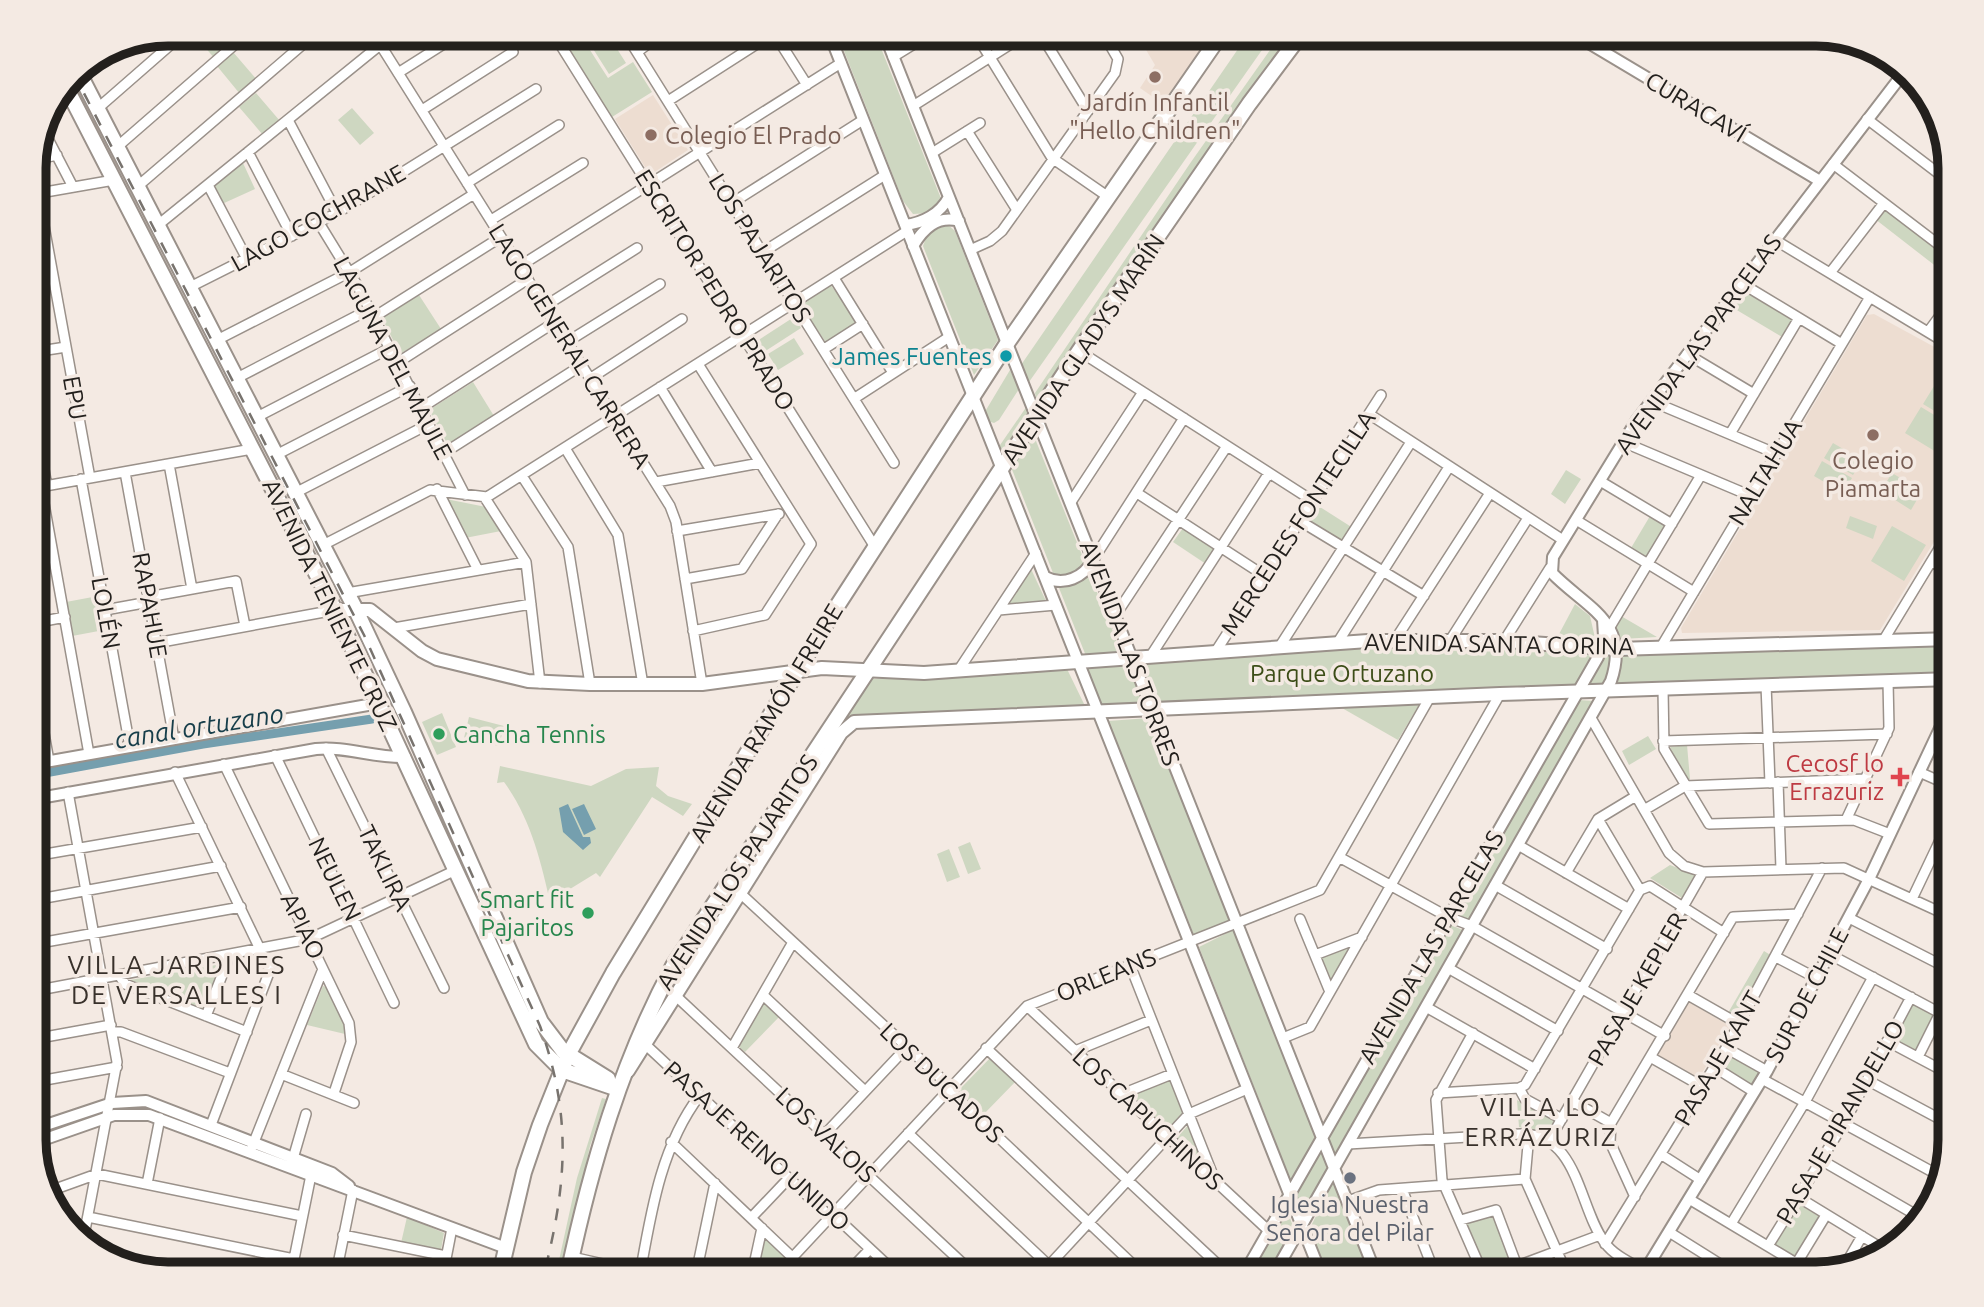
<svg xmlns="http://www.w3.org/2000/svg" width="1984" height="1307" viewBox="0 0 1984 1307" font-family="Ubuntu,sans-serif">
  <rect width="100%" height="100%" fill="#f4eae3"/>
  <path fill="#edddd1" d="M1136,33H1213L1163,104L1140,88L1155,65Z
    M653,95L688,150L650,175L615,119Z
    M1874,314L1951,356V514L1880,630L1682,633L1681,628L1867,315Z
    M1689,1002L1730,1026L1699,1078L1658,1055Z"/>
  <path fill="#ced7c1" d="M193,33H222L232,45L215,59Z
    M575,33H579L608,78L633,62L652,92L612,117L563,41Z
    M607,33L626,63L609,74L590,44Z
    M837,33H875L942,201L931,213L913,214L903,201Z
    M1249,33H1274L1029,382L1021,365Z
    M1282,33H1294L1096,313L1037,402L1035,393L1191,162Z
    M233,52L257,80L240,94L217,66Z
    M256,93L280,121L263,135L239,107Z
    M352,108L374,133L360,145L338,120Z
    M243,163L255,189L222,204L213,186Z
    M1884,207L1951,258V278L1875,219Z
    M948,225L955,231L998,340L974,375L923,246L929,230Z
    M830,284L858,322L827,344L801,306L802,302Z
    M1740,289L1792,320L1782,337L1730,306Z
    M419,295L441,329L400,354L382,318Z
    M794,317L801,328L761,354L754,343Z
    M794,338L804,354L778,370L768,354Z
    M1010,370L1019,389L999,420L994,423L985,420L983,415Z
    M1939,378L1951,385V421L1923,404Z
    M473,382L494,416L448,445L429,410Z
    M1027,406L1031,416L1006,454L999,452L998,448Z
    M1921,407L1951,425V461L1905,433Z
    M1034,436L1122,654L1086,656L1011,467Z
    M1833,443L1862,460L1853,475L1824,458Z
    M1822,461L1852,478L1843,493L1814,476Z
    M1566,470L1581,479L1565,504L1551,494Z
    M1892,473L1922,491L1911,510L1881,491Z
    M446,499L486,507L501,531L465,538Z
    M1320,507L1353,528L1344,542L1311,521Z
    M1650,516L1666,525L1647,557L1631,548Z
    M1850,516L1877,526L1873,539L1846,528Z
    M1892,526L1926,545L1904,581L1871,561Z
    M1183,528L1215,550L1206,564L1173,542Z
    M1031,569L1046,601L1008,605Z
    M98,596L104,630L72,636L66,602Z
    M1575,604L1590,616L1595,638L1558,636Z
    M1621,616L1657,637L1621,639L1615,625Z
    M1951,643V675L1614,686L1621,653Z
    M1492,646L1594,652L1576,687L1158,707L1139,662L1342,648Z
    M1602,652L1613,653L1607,685L1587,684Z
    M1128,664L1144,705L1101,709L1086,668Z
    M1067,669L1086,708L847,718L872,679Z
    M1578,700L1595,701L1471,920L1457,915Z
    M1419,705L1398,740L1342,708Z
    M442,713L456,747L437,755L422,722Z
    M469,717L504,726L499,746L464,738Z
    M1149,718L1230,922L1194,935L1108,721Z
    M1648,736L1656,749L1629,765L1622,751Z
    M1687,745L1690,779L1685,780L1670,747Z
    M500,766L591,786L626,769L659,767L656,786L668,796L692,804L683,816L652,797L600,877L596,873L570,889L551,906C541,862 531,819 504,782L497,783Z
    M970,842L981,869L968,874L958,847Z
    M949,849L960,877L947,882L937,854Z
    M1670,865L1696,875L1682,898L1650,878Z
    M1451,925L1465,931L1335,1153L1327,1141Z
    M1233,930L1317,1139L1291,1181L1199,947Z
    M1354,943L1331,984L1320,956Z
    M1764,951L1772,956L1735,1017L1728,1013Z
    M222,964L203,1014L130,980Z
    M323,986L326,987L344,1024L345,1034L307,1025Z
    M764,1002L779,1017L745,1052L739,1047Z
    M1913,1002L1936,1015L1917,1053L1893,1042Z
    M1728,1050L1763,1072L1754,1087L1718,1067Z
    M992,1056L1017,1080L983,1115L958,1091Z
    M1171,1078L1184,1111L1170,1127H1166L1130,1094Z
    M602,1098L606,1099L590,1146L563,1274H556L577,1178Z
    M1517,1100L1554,1121L1547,1134L1519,1127Z
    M1189,1124L1208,1166L1177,1138Z
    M1321,1149L1328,1170L1301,1216L1292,1194Z
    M1334,1180L1370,1274H1325L1308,1232Z
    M1800,1205L1820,1217L1795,1259L1774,1246Z
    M1287,1210L1294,1229L1268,1274H1251Z
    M1494,1214L1512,1261L1484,1272L1465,1225Z
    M407,1217L444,1233L441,1250L401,1243Z
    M763,1236L785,1258L772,1274H755Z"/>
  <path fill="#759fae" d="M568,804L583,837H590L591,843L583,850L563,832L559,808Z
    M584,804L596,829L584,835L572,809Z"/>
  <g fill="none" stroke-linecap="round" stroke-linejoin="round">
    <path stroke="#759fae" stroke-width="9" d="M34,775L203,744L372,719"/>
    <g stroke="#9a918a" stroke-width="12">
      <path id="minor" d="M373,33L670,506L676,522L702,684
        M553,33L875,547
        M625,33L894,463
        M774,33L807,85
        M975,33L1052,158L1107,196
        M1040,33L1088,111
        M637,52L663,33
        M893,57L932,33
        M398,73L461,33
        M668,101L774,33
        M913,106L1028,33
        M97,109L184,33
        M422,110L513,52
        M1867,119L1951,183
        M288,120L337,213
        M967,131L1017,210
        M45,133L73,187
        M117,147L248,33
        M248,152L292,236
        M932,153L980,123
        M34,160L57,155
        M1833,164L1951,254
        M467,183L559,125
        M208,185L247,259
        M138,186L316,33
        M38,193L90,478
        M34,194L114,180
        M732,203L863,120
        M491,220L583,163
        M319,223L357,285L465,495
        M158,225L380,45
        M1775,240L1951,346
        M970,250L990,241L1002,231L1115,73L1118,59L1103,33
        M763,252L885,175
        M520,266L841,63
        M1830,273L1884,203
        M834,278L893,373
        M1741,283L1842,344
        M190,287L337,213L536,89
        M545,306L637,248
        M374,317L501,237
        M1928,332L1951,301
        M217,340L350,272L474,194
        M567,342L660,284
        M824,349L863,324
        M1079,351L1313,501
        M34,352L66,347
        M1687,354L1754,394
        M397,363L528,279
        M237,378L370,309
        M591,378L682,319
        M660,387L712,472
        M855,398L949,337
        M1651,401L1777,454
        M421,408L555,322
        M1369,414L1563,540
        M34,415L47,486
        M257,417L390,348
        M1730,434L1799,318
        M1623,442L1751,496
        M565,448L618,535L643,685
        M444,453L582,365
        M276,455L410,386
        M169,464L192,589
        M125,472L174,739
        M522,476L568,547L590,684
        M81,479L130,747
        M1600,481L1672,524
        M656,482L760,463
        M41,487L89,754
        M34,488L252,449
        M437,489L478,570
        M295,493L429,424
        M1137,493L1265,576
        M485,498L526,562L540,683
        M1071,502L1143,392
        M1576,520L1694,592
        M1300,521L1424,596
        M677,531L779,514
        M323,545L430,490L487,497L907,231
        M1093,560L1184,418
        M1931,562L1951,569
        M685,579L742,569L778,514
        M347,593L526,562
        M148,597L236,581L245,626
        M105,610L149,602
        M999,610L1056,605
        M1115,616L1227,446
        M34,623L65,617
        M1610,627L1701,475
        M394,628L531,604
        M693,631L765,615L811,544L698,364
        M1451,639L1528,518
        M1395,640L1490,493
        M1504,641L1550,568
        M1883,641L1951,529
        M1338,642L1449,467
        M156,643L335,610
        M1280,646L1411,442
        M1661,647L1870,297
        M1216,651L1381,395
        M1150,657L1269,473
        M958,671L1036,553
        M34,678L49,761
        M1766,685L1770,783
        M1663,688L1664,749L1709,824L1854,820L1890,834
        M1591,718L1669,853L1684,866L1703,872L1844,868L1951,917
        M1663,741L1887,734
        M326,748L444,988
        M275,755L394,1003
        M224,764L349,1023L351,1042L334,1093
        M175,772L270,970L211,1125
        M1919,772L1951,786
        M1778,782L1781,869
        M68,792L117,1062L83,1241
        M1644,810L1685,786L1866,779
        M1598,819L1640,890
        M1846,820L1889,728L1888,681
        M1518,845L1629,909
        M34,856L202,827
        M1339,857L1448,917L1472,926L1665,1036
        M1566,873L1598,819L1636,796
        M1495,885L1607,949
        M1640,890L1650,886L1724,933
        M740,893L945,1082L957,1098L1143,1274
        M1912,899L1951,817
        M34,900L221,866
        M1849,918L1951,970
        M1300,919L1330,992
        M34,944L241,907
        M1829,954L1940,1013
        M1315,955L1362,937
        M1776,957L1816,978
        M1130,965L1214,1178
        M1448,968L1558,1031
        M119,975L125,984L247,1032
        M34,991L309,939L456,870
        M763,995L865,1091
        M1688,995L1739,1024
        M677,997L974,1274
        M1027,1006L1269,1231
        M1426,1007L1535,1069
        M206,1016L230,955
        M112,1032H121L230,1073
        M1473,1033L1436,1100L1442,1180L1483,1274
        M1283,1038L1310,1027L1500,694
        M34,1039L111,1025
        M1887,1041L1951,1075
        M647,1046L825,1212L837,1218L897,1274
        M732,1048L793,942
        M986,1048L1228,1274
        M1726,1048L1767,1071
        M1075,1051L1151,1020
        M1918,1057L1951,991
        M1652,1058L1703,1087
        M1714,1067L1754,1092
        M281,1074L354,1103
        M1762,1079L1940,1176
        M1867,1080L1951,1125
        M34,1082L117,1067
        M1519,1088L1525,1085L1640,890
        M1519,1088L1525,1099L1562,1119
        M1438,1093L1519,1088
        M1122,1094L1172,1074
        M1572,1101L1611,1123
        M908,1133L1058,1274
        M825,1134L907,1047
        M1549,1141L1703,872
        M671,1142L792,1257
        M1348,1144L1520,1134C1579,1133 1578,1207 1605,1243C1615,1257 1636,1265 1650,1274
        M252,1147L323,969
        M1662,1155L1701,1180
        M1821,1160L1923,1219
        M292,1162L306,1114
        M1525,1179L1567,1274
        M1525,1179L1529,1134
        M147,1184L160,1118
        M1402,1189L1435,1274
        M47,1192L97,1174L302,1216
        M1635,1197L1610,1142L1611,1123L1733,917L1798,914
        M1798,1197L1888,1252
        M1689,1199L1796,1263
        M1348,1201L1379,1190L1525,1179
        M88,1217L294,1259
        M751,1218L789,1178
        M1461,1220L1496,1210L1517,1266
        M1731,1224L1805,1102L1873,977
        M72,1229L86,1224
        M1669,1232L1736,1274
        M343,1235L446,1256
        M1605,1244L1726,1048L1822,868
        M1768,1246L1844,1123L1911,997
        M572,1257L647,1274
        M1844,1267L1862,1236
        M291,1274L311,1175
        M336,1274L353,1190
        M443,1274L452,1228
        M640,1274C651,1212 661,1146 700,1095
        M696,1274L715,1183
        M752,1274L762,1228
        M777,1274L1027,1006L1320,890L1430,697
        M846,1274L870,1249
        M1041,1274L1189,1114L1247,1089
        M1496,1274L1600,1235
        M1790,1274L1826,1215"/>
    </g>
    <g stroke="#9a918a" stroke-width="14">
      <path id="tertiary" d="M829,33L1321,1274
        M884,33L1376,1274
        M1572,33L1820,181
        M905,225C923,223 940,214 949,197
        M913,246C923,229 937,215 959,221
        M1045,577C1064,587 1084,577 1093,560
        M34,764L379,703
        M34,799L316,749C346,746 374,758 405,757
        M34,1129L112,1103L146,1101L332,1173L349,1186
        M34,1143L114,1115H149L506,1248
        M1244,1274L1598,657L1604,636L1603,620
        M1274,1274L1611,681C1631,621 1586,608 1552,573L1553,557L1637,420L1905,71
        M1643,1274L1767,1071L1869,879L1951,705"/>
    </g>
    <g stroke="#9a918a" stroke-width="16">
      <path id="secondary" d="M335,610H370L422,651L437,659L528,681L590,684H702L822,668L924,673L1368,641H1504L1617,649L1951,639
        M628,1071L841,733L854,722L1500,694L1951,679"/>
    </g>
    <g stroke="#9a918a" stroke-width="18">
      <path id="primary" d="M77,69L355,608L404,712L541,1022L563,1051L608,1079
        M66,87L335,610L536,1044L562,1070L618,1089
        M500,1274L524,1172L540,1125L568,1055L613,973L832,614L1008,342L1222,33
        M568,1274C591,1166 621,1063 673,966L1079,351L1249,104L1302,33"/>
    </g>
    <use href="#minor" stroke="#fff" stroke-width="9"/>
    <use href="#tertiary" stroke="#fff" stroke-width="10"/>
    <use href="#secondary" stroke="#fff" stroke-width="12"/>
    <use href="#primary" stroke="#fff" stroke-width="14"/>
    <path stroke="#78736e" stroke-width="2.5" stroke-dasharray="12 12" stroke-linecap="butt" d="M73,72L364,635L540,1026C572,1116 567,1183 544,1274"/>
  </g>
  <g fill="#8d6e63" stroke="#f4eae3" stroke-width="2.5">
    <circle cx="1155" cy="77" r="7"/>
    <circle cx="651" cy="135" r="7"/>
    <circle cx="1873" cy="435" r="7"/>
  </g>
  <circle fill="#0f9aa8" stroke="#f4eae3" stroke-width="2.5" cx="1006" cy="356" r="7"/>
  <g fill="#2e9e5b" stroke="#f4eae3" stroke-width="2.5">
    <circle cx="439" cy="734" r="7"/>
    <circle cx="588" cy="913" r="7"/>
  </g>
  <path fill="#e0444e" stroke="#f4eae3" stroke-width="2.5" d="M1896.5 766.5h7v7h7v7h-7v7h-7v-7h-7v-7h7z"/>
  <circle fill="#6b7280" stroke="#f4eae3" stroke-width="2.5" cx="1350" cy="1178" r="7"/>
  <g text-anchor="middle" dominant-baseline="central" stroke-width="7" stroke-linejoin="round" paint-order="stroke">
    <g font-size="24" fill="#785e54" stroke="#f4eae3">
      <text x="1155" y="102">Jardín Infantil<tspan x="1155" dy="28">"Hello Children"</tspan></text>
      <text x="665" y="135" text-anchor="start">Colegio El Prado</text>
      <text x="1873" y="460">Colegio<tspan x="1873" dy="28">Piamarta</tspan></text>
    </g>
    <g font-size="24" fill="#23201d" stroke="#f4eae3">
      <text transform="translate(1696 107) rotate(31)">CURACAVÍ</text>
      <text transform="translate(318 218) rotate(-29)">LAGO COCHRANE</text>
      <text transform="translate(760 248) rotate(58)">LOS PAJARITOS</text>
      <text transform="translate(715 290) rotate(58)">ESCRITOR PEDRO PRADO</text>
      <text transform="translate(1698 344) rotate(-54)">AVENIDA LAS PARCELAS</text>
      <text transform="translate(570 346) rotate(58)">LAGO GENERAL CARRERA</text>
      <text transform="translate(1083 349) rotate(-56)">AVENIDA GLADYS MARÍN</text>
      <text transform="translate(393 358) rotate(62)">LAGUNA DEL MAULE</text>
      <text transform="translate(75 398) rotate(80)">EPU</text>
      <text transform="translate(1765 472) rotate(-59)">NALTAHUA</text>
      <text transform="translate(1298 523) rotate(-57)">MERCEDES FONTECILLA</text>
      <text transform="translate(150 605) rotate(80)">RAPAHUE</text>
      <text transform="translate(330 605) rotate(64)">AVENIDA TENIENTE CRUZ</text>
      <text transform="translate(106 613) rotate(80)">LOLÉN</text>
      <text transform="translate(1499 644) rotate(1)">AVENIDA SANTA CORINA</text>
      <text transform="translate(1130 653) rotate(69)">AVENIDA LAS TORRES</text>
      <text transform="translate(766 723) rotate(-59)">AVENIDA RAMÓN FREIRE</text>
      <text transform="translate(385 868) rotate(64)">TAKLIRA</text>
      <text transform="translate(737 872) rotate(-57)">AVENIDA LOS PAJARITOS</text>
      <text transform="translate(335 879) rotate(64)">NEULEN</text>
      <text transform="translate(303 926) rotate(64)">APIAO</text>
      <text transform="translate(1431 947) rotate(-60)">AVENIDA LAS PARCELAS</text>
      <text transform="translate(1106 975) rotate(-22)">ORLEANS</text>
      <text transform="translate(1637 989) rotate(-60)">PASAJE KEPLER</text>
      <text transform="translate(1807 995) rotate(-62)">SUR DE CHILE</text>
      <text transform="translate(1718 1058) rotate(-60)">PASAJE KANT</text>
      <text transform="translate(942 1083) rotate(44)">LOS DUCADOS</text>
      <text transform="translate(1148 1119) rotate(43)">LOS CAPUCHINOS</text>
      <text transform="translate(1840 1122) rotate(-60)">PASAJE PIRANDELLO</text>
      <text transform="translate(826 1135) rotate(43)">LOS VALOIS</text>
      <text transform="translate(757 1146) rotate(42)">PASAJE REINO UNIDO</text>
    </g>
    <g font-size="24" fill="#0d838f" stroke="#f4eae3" text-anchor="end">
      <text x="992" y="356">James Fuentes</text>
    </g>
    <g font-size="24" fill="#3c4d17" stroke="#f4eae3">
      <text x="1342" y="673">Parque Ortuzano</text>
    </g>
    <g font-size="24" fill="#27864d" stroke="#f4eae3" text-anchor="start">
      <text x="453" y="734">Cancha Tennis</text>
      <text x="574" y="899" text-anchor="end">Smart fit<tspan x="574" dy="28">Pajaritos</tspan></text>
    </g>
    <g font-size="24" fill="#be3a42" stroke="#f4eae3" text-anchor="end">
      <text x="1884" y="763">Cecosf lo<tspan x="1884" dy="28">Errazuriz</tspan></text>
    </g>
    <g font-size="24" fill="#5b616d" stroke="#f4eae3">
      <text x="1350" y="1204">Iglesia Nuestra<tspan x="1350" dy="28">Señora del Pilar</tspan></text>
    </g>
    <g font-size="26" font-style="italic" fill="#173e4a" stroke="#f4eae3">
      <text transform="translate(199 726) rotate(-9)">canal ortuzano</text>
    </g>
    <g font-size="26" letter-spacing="2" fill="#38312b" stroke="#f4eae3">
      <text x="177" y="964">VILLA JARDINES<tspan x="177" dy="30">DE VERSALLES I</tspan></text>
      <text x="1541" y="1106">VILLA LO<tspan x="1541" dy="30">ERRÁZURIZ</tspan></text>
    </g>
  </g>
  <path d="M0 0H1984V1307H0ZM168 46H1816A122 122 0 0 1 1938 168V1140A122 122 0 0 1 1816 1262H168A122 122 0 0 1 46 1140V168A122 122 0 0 1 168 46Z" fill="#f4eae3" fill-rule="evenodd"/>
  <path fill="none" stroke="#23201d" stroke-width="9" d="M168 46H1816A122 122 0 0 1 1938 168V1140A122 122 0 0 1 1816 1262H168A122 122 0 0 1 46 1140V168A122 122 0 0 1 168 46Z"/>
</svg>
